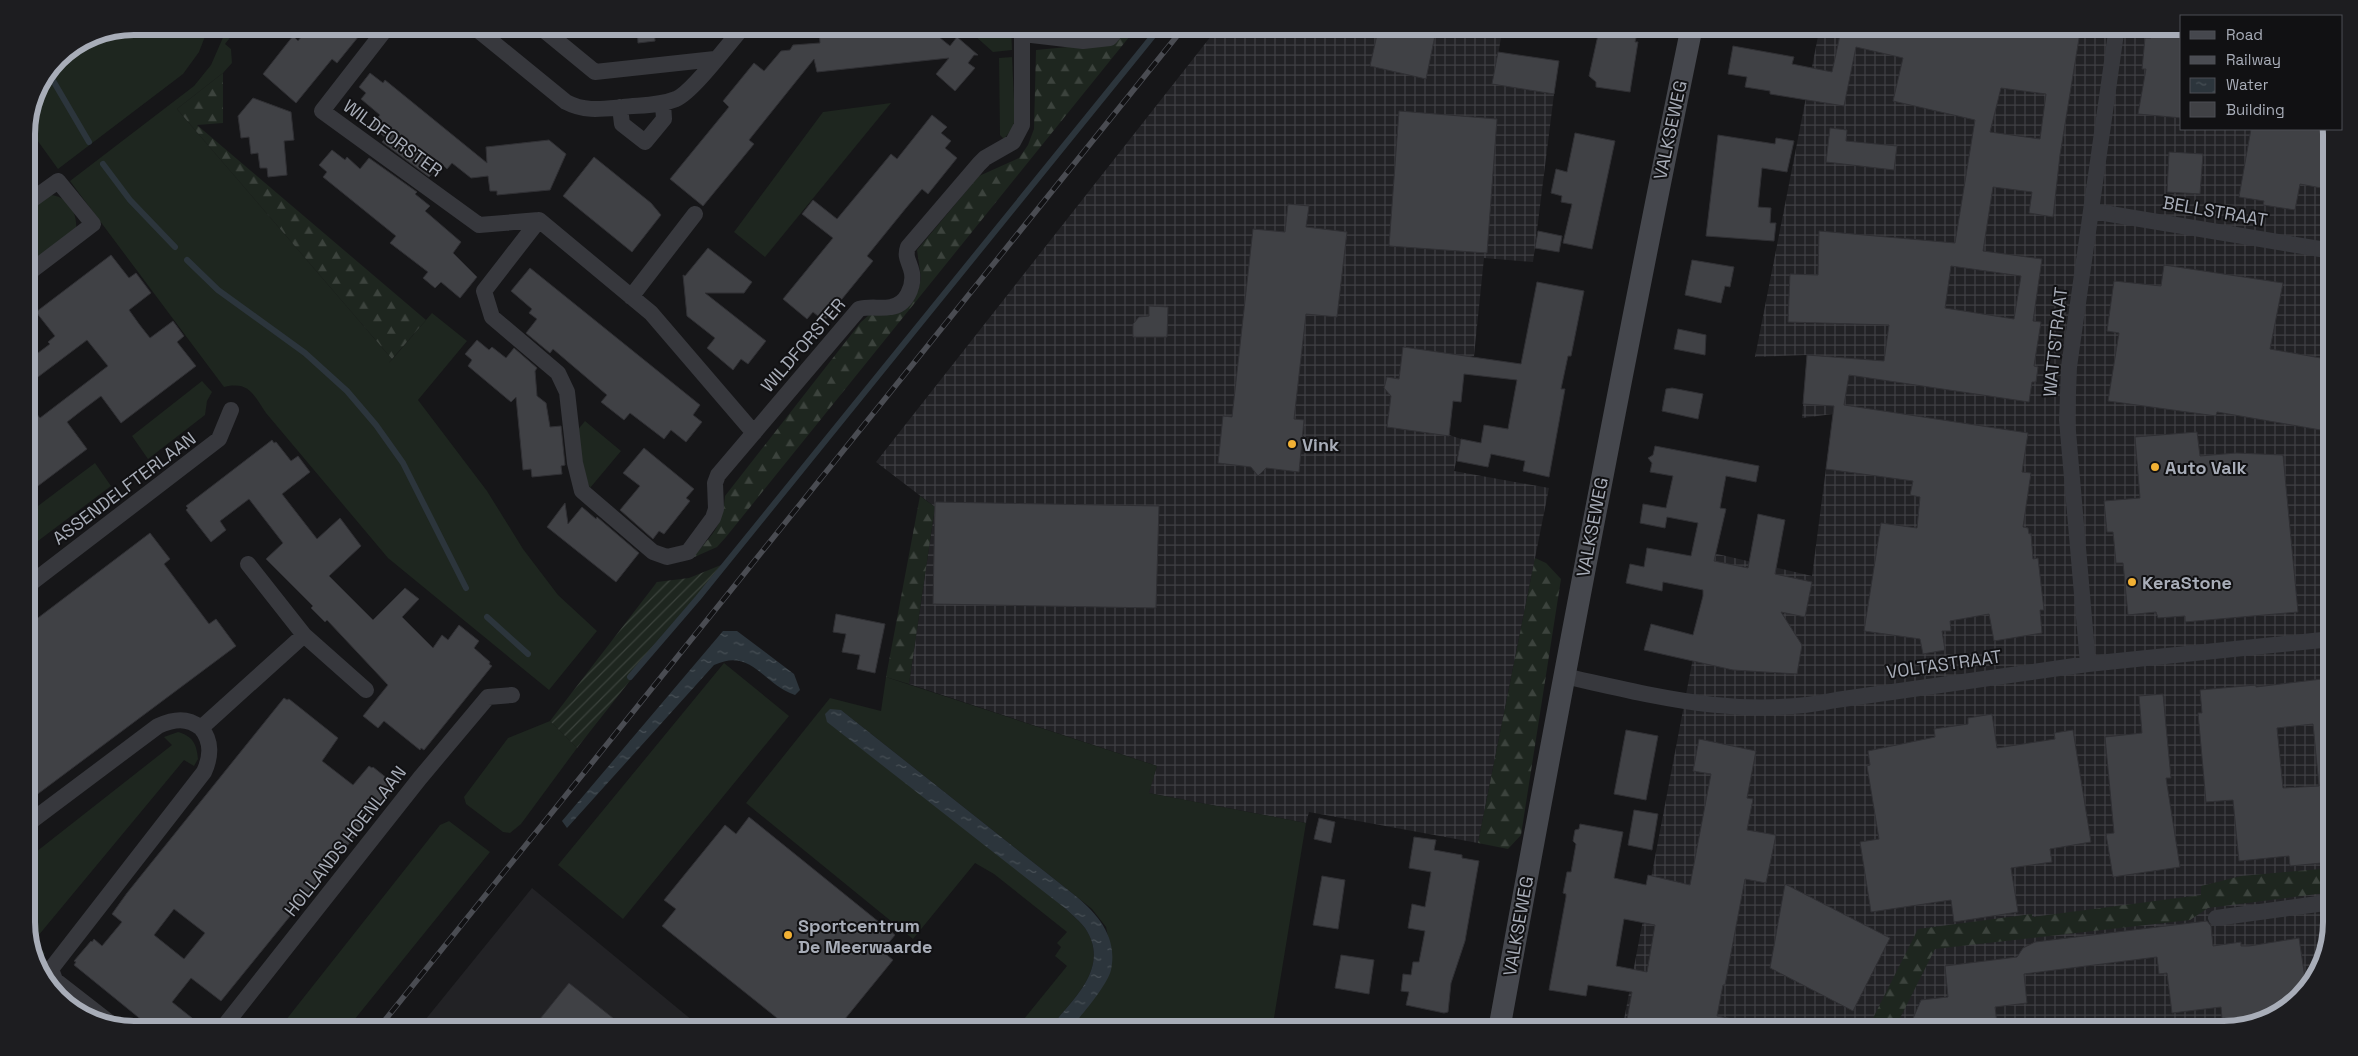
<svg xmlns="http://www.w3.org/2000/svg" width="2358" height="1056" viewBox="0 0 2358 1056" font-family="'Space Grotesk',sans-serif">
  <defs>
    <pattern id="industrial-grid" width="8" height="8" patternUnits="userSpaceOnUse" patternTransform="scale(1.25)"><rect width="8" height="8" fill="#222225"/><path d="M0 4h8M4 0v8" fill="none" stroke="#3f3f43"/></pattern>
    <pattern id="forest-firs" width="22" height="20" patternUnits="userSpaceOnUse" patternTransform="scale(1.25)"><rect width="22" height="20" fill="#1e261f"/><path d="M5 1l3.5 6h-7zM16 11l3.5 6h-7z" fill="#3c433d"/></pattern>
    <pattern id="garden-furrows" width="10" height="10" patternUnits="userSpaceOnUse" patternTransform="scale(1.25)"><rect width="10" height="10" fill="#1e261f"/><path d="M-1 1l2-2M0 10L10 0M9 11l2-2" fill="none" stroke="#3c433d"/></pattern>
    <pattern id="water-ripples" width="26" height="14" patternUnits="userSpaceOnUse" patternTransform="scale(1.25)"><rect width="26" height="14" fill="#2c353c"/><path d="M2 4q2-2 4 0t4 0M15 11q2-2 4 0t4 0" fill="none" stroke="#485056"/></pattern>
  </defs>
  <rect width="100%" height="100%" fill="#161618"/>
  <path fill="#222225" d="M532,888L704,1030H417Z"/>
  <path fill="url(#industrial-grid)" d="M1219,26H1503L1493,84L1554,94L1533,262L1484,258L1474,356H1465L1461,402L1453,401L1449,435L1461,439L1454,471L1549,488L1478,843L1309,812L1306,823L1148,793L1157,766L909,684L935,507L876,462Z
    M1820,26H2182V129H2332V922L2323,964L2284,1011L2225,1030H1622L1713,553L1812,576L1833,414L1802,418L1807,355L1755,357Z"/>
  <path fill="#1e261f" d="M134,26H209L199,52L183,74L58,169L27,126L35,92L58,57L93,34Z
    M228,26H239L225,44L231,49L232,63L223,73L177,109L392,359L389,363L432,313L467,341L418,400L487,491L523,549L558,595L597,631L549,690L388,558L266,413C253,394 249,381 224,387L70,181L194,86L211,65Z
    M964,26H1011L1012,50L993,52Z
    M1012,57L1015,120L1012,129L1004,139L1000,135L999,58Z
    M891,103L765,257L734,232L823,112Z
    M50,195C68,196 78,213 76,230L26,268V213Z
    M202,381L212,392L207,401L205,415L148,459L132,436Z
    M585,421L621,451L590,488L586,479L576,432Z
    M95,463L111,486L26,550V515Z
    M724,663L789,716L623,919L558,865Z
    M886,677L1157,766L1149,793L1306,823L1272,1030H1069L1099,991L1111,950L1106,927L1092,909L1072,893L841,710L1066,909C1072,915 1080,921 1085,928C1112,968 1071,1001 1048,1030H1015L1067,966L1055,956L1061,947L1057,943L1067,932L994,874L975,863L913,939L746,803L830,698L881,711Z
    M550,721L577,748L521,824L510,833L503,832L466,804L464,797L508,738Z
    M178,732C193,736 197,745 198,759L194,766L184,760L33,942L45,953L38,965L27,930V859L172,745L164,737Z
    M449,821L490,852L346,1030H278L440,825Z"/>
  <path fill="url(#forest-firs)" d="M1126,26H1138L726,537L717,547L690,559C711,536 722,529 725,496L861,322L869,315L918,291L921,278L917,250L979,176L1019,158L1028,145L1034,129L1036,50L1111,43Z
    M223,73V123L197,125L426,320L392,359L177,109Z
    M920,496L935,507L909,684L886,677Z
    M1535,558L1546,563L1561,579L1521,835L1508,849L1478,843Z
    M2332,868V892L2208,908L2190,920L1935,949L1894,1030H1867L1918,929L2032,914V917L2201,895V886L2241,876Z"/>
  <path fill="url(#garden-furrows)" d="M721,565L577,748L550,721L657,582L689,578Z"/>
  <path fill="url(#water-ripples)" d="M723,631H737L794,674L800,690L795,695C762,684 752,647 714,665L567,828L562,821Z
    M830,709L841,710L1072,893C1097,913 1118,936 1111,970C1107,986 1080,1017 1069,1030H1048C1071,1001 1112,968 1085,928C1080,921 1072,915 1066,909L827,722L825,714Z"/>
  <g fill="none" stroke-linecap="round" stroke-linejoin="round">
    <path stroke="#2c353c" stroke-width="6" d="M48,72L89,142
      M103,164L130,200L175,247
      M187,260L218,290L305,353L347,391L376,425L403,463L466,588
      M487,617L528,654
      M630,677L698,598L1161,26"/>
  </g>
  <path fill="#404145" stroke="#303034" fill-rule="evenodd" d="M310,26H367L337,63L332,59L296,103L263,74L293,36L298,41Z
    M637,26H654L655,41L638,43Z
    M834,26H899V32L923,30L927,34L934,33L950,46L957,37L978,55H974L968,63L975,68L955,91L936,74L949,58L817,72L814,59L749,140L754,144L703,206L670,179L729,107L723,101L754,63L764,71L781,51L790,50L793,45L820,43L819,28Z
    M1379,26H1437L1426,79L1370,66Z
    M1600,26H1635L1633,34H1637L1635,42H1638L1630,92L1596,87V82L1589,76Z
    M1842,26H2081L2060,155L2053,217L2029,213L2032,192L1993,187L1983,251L2042,259L2033,321L2041,322L2034,366L2038,367L2036,382H2032L2029,402L1849,375L1844,405L2028,433L2022,472L2031,473L2023,527L2028,528L2029,534L2031,533L2033,559L2038,558L2044,610H2040L2042,633L1994,641L1989,614L1950,621L1951,631H1942L1945,650L1923,654L1920,639L1864,631L1881,523L1917,528L1920,497L1910,495L1913,481L1826,469L1834,406L1803,404L1807,355L1884,361L1889,325L1788,322L1790,274L1818,275L1819,231L1955,243L1975,120L1893,101L1903,58L1856,47L1844,106L1770,94V91L1745,87L1747,77L1728,74L1733,46L1794,57L1792,64L1832,72ZM2001,88L2046,94L2040,139L1990,132ZM1951,266L2021,276L2014,319L1945,308Z
    M2153,26H2182V118L2138,114L2146,69H2142L2145,38H2151Z
    M1498,52L1559,61L1554,94L1492,84Z
    M370,73L383,83L385,80L487,163L486,147L549,140L566,154L550,190L497,195V191H490L488,176L471,178L452,163L447,169L441,163L429,177L382,142L386,138L371,126L380,115L361,99L366,93L359,87Z
    M253,98L291,112L294,140L284,141L287,175L268,177L267,168H260L258,153L251,154L249,137L241,138L238,116Z
    M1399,111L1497,119L1487,253L1389,246Z
    M932,115L947,127L941,133L951,141L945,148L957,158L928,194L922,189L906,208L867,256L873,261L824,321L813,312L807,319L783,299L833,238L802,214L813,200L837,219L891,154L897,159Z
    M1830,128L1847,130L1846,141L1897,146L1894,170L1826,162Z
    M2251,129H2332V190L2300,184L2295,210L2263,205L2264,201L2239,197Z
    M1575,133L1615,141L1592,249L1563,243L1572,204L1561,202L1562,196L1551,193L1556,169L1567,172Z
    M1718,135L1775,144L1776,138L1794,141L1787,172L1762,168L1758,207L1771,208L1770,223H1776L1774,241L1706,236Z
    M332,150L345,160L347,157L360,169L369,158L417,192L415,194L430,206L425,211L461,242L453,253L477,277L460,298L441,282L435,288L423,278L428,272L390,243L396,236L323,177L327,172L319,165Z
    M2169,152L2203,154L2200,194L2167,192Z
    M594,157L651,203L661,215L632,252L563,196Z
    M1288,204L1309,206L1306,227L1347,232L1337,317L1306,314L1294,419L1304,420L1299,472L1266,468L1258,476L1251,467L1218,463L1223,416L1232,417L1253,229L1285,232Z
    M1538,231L1562,236L1559,252L1535,248Z
    M708,248L752,282L744,293H705L766,341L748,364L741,359L733,370L707,348L715,338L687,316L683,275L685,276Z
    M111,255L129,278L136,273L151,293L129,310L139,324L150,338L173,321L184,336L177,342L196,366L121,423L101,396L81,411L67,422L87,449L26,495V401L40,418L108,366L87,340L26,386V362L50,344L48,342L55,336L36,312Z
    M1692,260L1734,267L1730,287L1725,286L1721,303L1685,295Z
    M2164,265L2283,283L2270,349L2332,360V432L2217,412L2216,416L2108,401L2119,333L2107,331L2114,281L2161,286Z
    M530,268L700,405L693,415L702,422L686,442L671,430L664,439L630,413L624,420L601,402L607,395L553,349L550,353L526,333L537,319L529,313L532,309L511,291Z
    M1537,282L1584,291L1571,356H1568L1561,389H1565L1549,477L1523,471L1525,461L1491,454L1488,467L1457,461L1461,439L1481,443L1484,425L1508,429L1517,380L1464,374L1461,402L1453,401L1449,436L1387,427L1391,396L1384,388L1387,377L1399,379L1403,347L1521,364Z
    M1149,306L1168,307L1167,337H1133V324L1139,317L1149,316Z
    M1678,329L1706,335L1705,355L1674,349Z
    M477,340L489,350L492,347L506,358L514,348L537,368L535,371L537,396L546,403L550,427L561,426L565,465L561,466L562,474L532,477L531,469L523,470L516,397L511,402L468,366L472,360L465,354Z
    M1672,388L1703,394L1698,419L1662,411L1666,389Z
    M2197,432L2200,456L2236,453L2283,455L2298,612L2185,622V616L2158,618L2156,612L2128,615L2123,563H2116L2113,532H2107L2104,501L2140,498L2135,437Z
    M272,440L274,443L276,442L291,461L298,456L310,472L282,494L317,539L340,518L361,546L329,576L373,620L405,588L419,599L402,617L433,648L442,635L448,640L459,625L479,641L474,648L490,662L489,664L492,666L424,750L421,748L420,750L384,721L378,728L363,716L388,685L327,620L325,622L311,608L313,606L266,559L283,543L249,499L220,521L226,530L211,542L186,510L188,508L186,506Z
    M1655,446L1759,466L1756,482L1726,476L1720,508L1726,509L1714,561L1748,568L1758,514L1785,520L1775,574L1812,582L1805,617L1781,612L1802,645L1797,674L1733,670L1644,650L1651,624L1693,635L1703,596V590L1663,582L1662,591L1626,583L1630,564L1644,567L1647,548L1691,556L1698,523L1667,517L1665,528L1640,523L1643,504L1666,508L1673,476L1650,472L1652,463L1648,458L1653,455Z
    M644,448L694,489L686,498L690,501L664,534L659,531L653,539L620,510L640,486L623,473Z
    M935,502L1159,506L1156,608L933,604Z
    M565,503L568,524L582,507L596,519L597,517L639,553L616,582L547,527Z
    M150,533L170,559L164,564L209,624L216,619L236,646L35,796L26,786V778L36,770L26,757V627Z
    M836,614L885,624L875,673L857,669L860,655L842,652L846,634L833,632Z
    M2330,678L2332,696V862L2290,866L2289,856L2239,861L2233,800L2206,802L2198,713H2202L2200,690L2256,685V687ZM2313,724L2319,786L2283,788L2277,728Z
    M2163,694L2171,778H2166L2180,867L2113,877L2106,834L2114,833L2105,737L2142,733L2139,696Z
    M284,698L287,700L289,699L338,738L322,761L353,785L369,766L372,768L373,767L393,783L392,784L395,787L221,1001L191,978L172,1002L207,1030H154L74,965L76,962L74,961L91,941L92,942L94,939L102,946L122,922L112,914L127,893ZM174,909L205,933L184,959L154,935Z
    M1992,714L1997,748L2055,739L2054,733L2073,730L2091,842L2050,849L2052,862L2011,868L2018,912L1954,922L1951,900L1871,912L1860,842L1879,839L1867,766L1870,765L1868,751L1935,737L1934,729L1968,724V718Z
    M1626,730L1658,736L1646,800L1614,794Z
    M1699,739L1756,751L1747,798L1753,799L1747,830L1776,835L1766,883L1745,879L1725,985H1723L1717,1016L1749,1022L1748,1030H1625L1632,992L1588,985L1586,996L1549,990L1566,897V894L1563,893L1567,872H1571L1576,844L1573,841L1575,830L1579,829L1580,824L1623,832L1614,878L1646,885L1648,875L1690,885L1711,774L1693,771ZM1624,919L1655,925L1647,972L1616,966Z
    M1634,810L1658,814L1652,850L1628,845Z
    M749,817L895,935L882,951L893,960L836,1030H792L662,926L676,909L664,900L725,825L736,834Z
    M1319,818L1335,822L1331,843L1314,839Z
    M1414,837L1436,840L1434,850L1462,855V858L1479,861L1465,941L1451,983L1448,1012L1444,1013L1406,1005L1409,992L1401,991L1403,974L1411,975L1413,962H1419L1425,931L1408,928L1412,904L1425,907L1431,872L1409,868Z
    M1322,876L1345,880L1338,929L1313,925Z
    M1785,884L1890,938L1853,1011L1770,968Z
    M2207,921L2211,926L2213,946L2241,942V946H2249L2299,938L2306,985L2284,1012L2225,1030H2223L2221,1007L2172,1013L2167,973L2159,974L2157,957L2024,974L2027,1003L1995,1007L1998,1030H1908L1921,1000L1948,997L1945,966L2017,957L2023,948L2035,942Z
    M1341,955L1374,960L1369,994L1335,988Z
    M569,983L628,1030H531Z"/>
  <g fill="none" stroke-linecap="round" stroke-linejoin="round">
    <path stroke="#37383d" stroke-width="16" d="M388,26L322,111L479,225L539,220L651,313L754,433
      M473,26L566,102C585,112 602,109 623,107C640,105 659,106 676,99C692,93 730,42 744,26
      M539,26L595,72L715,59
      M1023,34L1083,41L1110,38L1120,26
      M620,107L622,124L645,142L664,119L663,103
      M26,204L58,181L93,224L26,275
      M2092,211L2332,251
      M539,220L484,291L492,317L558,373L567,392L575,463L582,491L653,552L667,557L688,552L713,518L716,509L715,483L718,475L859,309C870,306 880,309 891,307C906,305 914,287 912,273C910,262 904,258 908,247L979,164L985,158L1013,142L1022,125V26
      M631,297L695,214
      M248,564L304,635L366,690
      M26,587L219,439L231,410
      M2088,664L2067,420L2069,367L2117,26
      M1564,676C1655,696 1741,720 1836,700L2088,664L2332,639
      M26,825L158,726C174,719 187,717 201,728L304,635
      M2216,918L2332,902
      M114,1026L55,980L51,969L204,772C211,757 212,741 201,728
      M221,1030L420,778L488,697L512,695"/>
    <path stroke="#45474d" stroke-width="22" d="M1499,1030C1560,695 1623,360 1692,26"/>
    <g stroke="#4a4c52" stroke-width="5.5">
      <path id="rail" d="M377,1030L1185,26"/>
    </g>
    <use href="#rail" stroke="#111113" stroke-width="4" stroke-dasharray="11" stroke-linecap="butt"/>
  </g>
  <g fill="#f2b134" stroke="#111113" stroke-width="2">
    <circle cx="1292" cy="444" r="5"/>
    <circle cx="2155" cy="467" r="5"/>
    <circle cx="2132" cy="582" r="5"/>
    <circle cx="788" cy="935" r="5"/>
  </g>
  <g text-anchor="middle" dominant-baseline="central" stroke-width="4" stroke-linejoin="round" paint-order="stroke">
    <g font-size="18" fill="#a8adb8" stroke="#111113">
      <text transform="translate(1670 130) rotate(-78)">VALKSEWEG</text>
      <text transform="translate(393 138) rotate(36)">WILDFORSTER</text>
      <text transform="translate(2215 211) rotate(10)">BELLSTRAAT</text>
      <text transform="translate(2055 342) rotate(-84)">WATTSTRAAT</text>
      <text transform="translate(803 345) rotate(-49)">WILDFORSTER</text>
      <text transform="translate(124 488) rotate(-37)">ASSENDELFTERLAAN</text>
      <text transform="translate(1592 527) rotate(-79)">VALKSEWEG</text>
      <text transform="translate(1944 664) rotate(-8)">VOLTASTRAAT</text>
      <text transform="translate(345 841) rotate(-52)">HOLLANDS HOENLAAN</text>
      <text transform="translate(1518 926) rotate(-80)">VALKSEWEG</text>
    </g>
    <g font-size="18" font-weight="bold" fill="#a8adb8" stroke="#111113" text-anchor="start">
      <text x="1302" y="444">Vink</text>
      <text x="2165" y="467">Auto Valk</text>
      <text x="2142" y="582">KeraStone</text>
      <text x="798" y="925">Sportcentrum<tspan x="798" dy="21">De Meerwaarde</tspan></text>
    </g>
  </g>
  <path d="M0 0H2358V1056H0ZM134 35H2224A99 99 0 0 1 2323 134V922A99 99 0 0 1 2224 1021H134A99 99 0 0 1 35 922V134A99 99 0 0 1 134 35Z" fill="#1d1d20" fill-rule="evenodd"/>
  <path fill="none" stroke="#a8adb8" stroke-width="6" d="M134 35H2224A99 99 0 0 1 2323 134V922A99 99 0 0 1 2224 1021H134A99 99 0 0 1 35 922V134A99 99 0 0 1 134 35Z"/>
  <rect x="2180" y="15" width="162" height="115" fill="#111113" stroke="#4d4f55"/>
  <rect x="2190" y="31" width="25" height="8" fill="#45474d" stroke="#4d4f55"/>
  <text x="2226" y="40" font-size="15" fill="#a8adb8">Road</text>
  <rect x="2190" y="56" width="25" height="8" fill="#4a4c52" stroke="#4d4f55"/>
  <text x="2226" y="65" font-size="15" fill="#a8adb8">Railway</text>
  <rect x="2190" y="78" width="25" height="15" fill="url(#water-ripples)" stroke="#4d4f55"/>
  <text x="2226" y="90" font-size="15" fill="#a8adb8">Water</text>
  <rect x="2190" y="102" width="25" height="15" fill="#404145" stroke="#4d4f55"/>
  <text x="2226" y="115" font-size="15" fill="#a8adb8">Building</text>
</svg>
